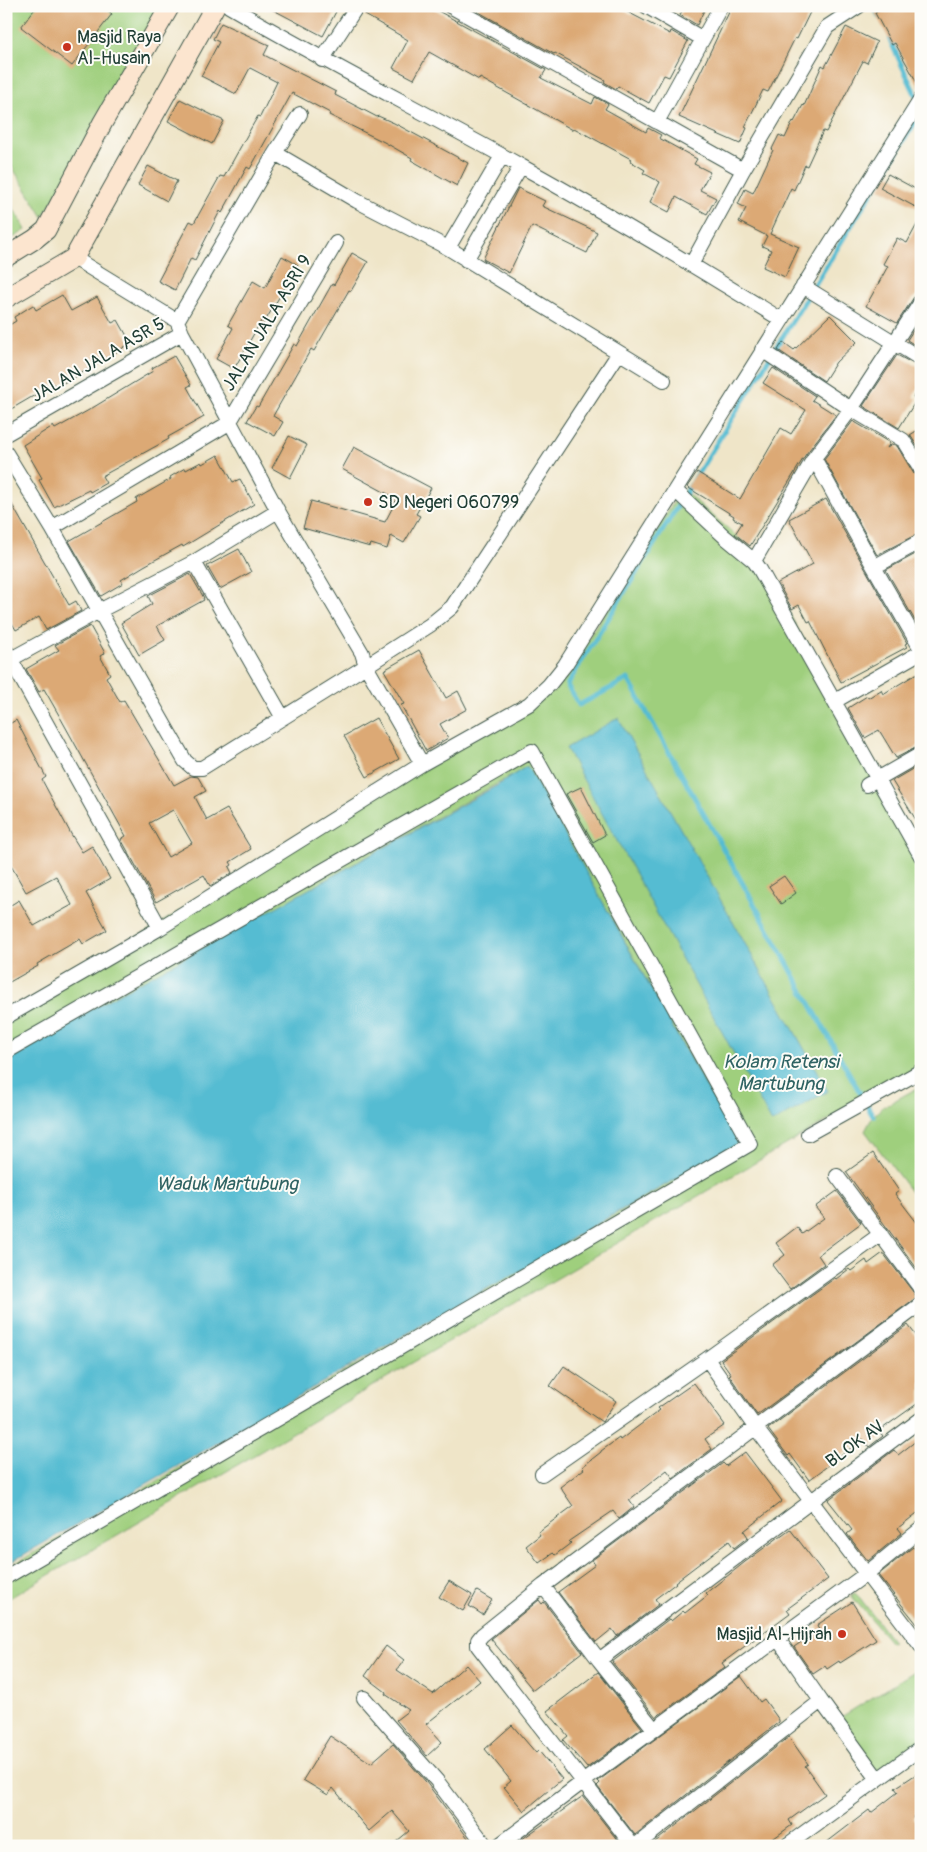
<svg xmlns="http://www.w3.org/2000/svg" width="927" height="1852" viewBox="0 0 927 1852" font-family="Pangolin,sans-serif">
  <rect width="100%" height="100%" fill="#fdfcf7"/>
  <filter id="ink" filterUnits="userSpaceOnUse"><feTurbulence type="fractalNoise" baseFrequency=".02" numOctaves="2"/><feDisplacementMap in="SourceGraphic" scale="10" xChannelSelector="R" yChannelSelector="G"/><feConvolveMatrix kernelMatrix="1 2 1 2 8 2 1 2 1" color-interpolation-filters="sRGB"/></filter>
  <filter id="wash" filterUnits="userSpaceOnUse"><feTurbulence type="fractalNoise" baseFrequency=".0096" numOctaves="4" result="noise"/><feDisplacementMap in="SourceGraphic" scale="20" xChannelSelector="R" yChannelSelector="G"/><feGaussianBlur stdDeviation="1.12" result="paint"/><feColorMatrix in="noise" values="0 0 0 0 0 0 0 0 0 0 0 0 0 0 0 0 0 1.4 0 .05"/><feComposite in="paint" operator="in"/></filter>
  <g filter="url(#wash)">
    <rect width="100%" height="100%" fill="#efe5c8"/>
    <path fill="#9fcf7d" stroke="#5f8658" d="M6,6H166L43,217L6,157Z
      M6,196L26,230L6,242Z
      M682,489L756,553L921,854V1066L6,1600V1569L738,1143L527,767L6,1059V1015L508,716L555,691Z
      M921,1086V1205L865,1131L873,1116L883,1107Z
      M855,1593L860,1598L893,1642L891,1643L854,1599L851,1595Z
      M918,1669L921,1673V1742L878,1774L838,1719Z"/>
    <path fill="#55bcd2" stroke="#3a7c83" d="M618,718L828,1091L772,1123L566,748Z
      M527,766L703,1082L739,1143L575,1236L527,1267L460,1303L6,1565V1056L498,785Z"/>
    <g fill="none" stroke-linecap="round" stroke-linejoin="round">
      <path stroke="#55bcd2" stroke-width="5" d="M874,6L879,17
        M890,40L918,100
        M916,857L921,866
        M873,1116L628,679L579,705L567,685L921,113"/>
    </g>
    <g id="blocks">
      <path fill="#dca974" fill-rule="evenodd" d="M37,6H103L112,14L72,66L21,27Z
        M266,6H339L323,36Z
        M370,6H429L546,70L541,78L592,104L595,97L608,104L605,109L646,132L648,128L661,135L659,138L697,159L694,164L710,172L700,190L716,198L707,214L676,197L669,212L650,202L660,182L643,173L645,170L630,161L631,159L574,128L573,130L480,78L479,80L429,52L414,79L393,68L408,40L365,15Z
        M480,6H616L670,34L671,31L688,41L669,77L664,75L649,103L618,86L616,89L604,82L605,80L555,53L554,54L477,11Z
        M684,6H706L697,25L680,15Z
        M732,6H813L797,39L795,38L768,92L763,90L745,127L747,128L740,144L679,117Z
        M888,6H921V90L895,43L892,45L875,13Z
        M221,23L269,45L264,55L336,92L335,95L377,117L378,116L394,123L468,163L457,186L411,160L412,158L384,142L329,115L330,113L292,93L250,169L247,167L222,213L220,211L195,260L191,258L175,290L158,281L190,221L194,223L220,176L224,177L251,128L258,116L260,117L277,82L250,68L236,94L201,76L219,42L213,39Z
        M846,27L877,42L867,63L863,61L826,132L823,131L807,166L805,165L794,190L791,188L770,234L799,247L785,277L763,267L771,250L762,246L767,236L739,222L746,208L738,204L745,189L753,193L773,150L772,149L779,135L785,138L793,121L794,122L803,105L804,106L822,65L825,67Z
        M180,99L224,121L212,144L168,121Z
        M148,166L177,181L167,201L138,185Z
        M888,174L921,192V210L880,188Z
        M518,188L545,201L542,206L597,232L587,253L532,226L509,273L483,259Z
        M921,217V293L914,297L897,323L866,306L888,266L883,264L897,238L907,243Z
        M352,253L368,262L351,291L349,290L314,351L311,349L273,416L283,422L275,436L247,421L256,406L258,407L294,344L297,346L332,284L334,285Z
        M282,256L298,265L264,323L261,321L234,369L216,359L233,328L228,325L253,281L265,288Z
        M62,295L71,311L97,297L112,323L118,320L131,343L75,377L55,387L54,384L6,412V327L16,321L14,317L33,305L36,310Z
        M830,315L857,342L836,362L824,381L778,350L783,342L794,350Z
        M921,318V343L918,347L907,340Z
        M897,355L921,368V384L913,397L917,399L899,428L863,406Z
        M174,356L191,385L187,387L204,417L168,437L169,439L102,476L106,483L90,492L89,490L54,507L39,480L42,478L23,445L53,426L55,429L89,410L153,371L152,368Z
        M773,368L815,396L812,400L836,415L806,454L750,546L735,534L742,523L733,518L734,516L687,487L697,472L740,499L781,428L791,434L806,410L763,383Z
        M853,421L890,443L887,448L893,444L897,446L914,474L921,478V532L877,555L824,459Z
        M921,428V452L910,435Z
        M289,436L307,445L290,478L272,468Z
        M354,447L431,488L416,514L420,516L404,543L391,536L387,549L371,544L370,547L303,528L311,501L385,522L397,499L342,469Z
        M218,455L233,482L240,479L254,504L183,547L182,545L144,566L121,580L123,583L101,596L69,541L137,502L136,499L171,479L170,477L185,468L186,470L201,462L202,464Z
        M6,494L69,605L76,601L81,611L46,630L39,617L16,630L9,618H6Z
        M826,499L907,643L905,644L907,647L841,682L810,621L808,622L799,605L792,609L778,583L813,564L789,519Z
        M239,549L251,572L220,589L207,566Z
        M921,551V631L886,570Z
        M190,574L204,598H203L204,600L157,626L165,640L139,655L121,623L152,604L148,596Z
        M90,626L105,653L100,656L110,674L106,677L120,702L124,700L174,785L191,776L198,777L206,791L195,797L207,820L227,809L251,849L230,862L232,865L229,867L232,873L210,886L204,875L156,902L121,839L126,836L60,717L44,689L39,692L26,669L59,650L55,645ZM173,810L192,843L168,857L149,823Z
        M419,650L446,698L458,691L467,709L440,724L448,738L426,751L401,705L404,704L384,670Z
        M921,671V745L896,758L879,730L865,738L848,708L867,696L868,698L881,690L883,694Z
        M376,718L399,759L367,777L344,736Z
        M16,720L46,777L42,780L71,834L82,852L92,846L110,879L86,893L107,930L83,944L80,939L37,964L38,966L6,984V908L19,900L34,926L72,905L56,876L26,892L6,857V726Z
        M921,764V828L892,781Z
        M581,787L605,835L593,842L566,794Z
        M784,876L796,893L781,904L769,886Z
        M873,1153L899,1191L895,1194L921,1228V1274L846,1172Z
        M837,1191L861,1223L818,1255L824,1264L790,1289L772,1265L785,1255L776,1243L797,1227L802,1234L824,1218L815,1207Z
        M883,1253L917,1297L757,1415L729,1375L731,1374L721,1360L835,1278L836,1279L849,1269L851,1271L866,1260L868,1264Z
        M908,1325L921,1342V1401L879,1431L883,1436L869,1447L863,1439L809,1480L790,1454L788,1456L768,1429Z
        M564,1366L616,1401L602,1422L550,1386Z
        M694,1383L725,1425L705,1439L712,1449L673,1478L667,1470L629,1500L634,1507L619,1519L613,1511L569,1541L571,1543L555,1555L553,1553L539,1563L526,1546L540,1535L538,1532L573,1506L560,1487L584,1469L582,1467L601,1452V1451L619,1438L620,1440L660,1410L658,1408Z
        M921,1437V1510L898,1528L902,1533L868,1561L847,1534L852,1530L828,1500L894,1450L898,1455Z
        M745,1452L782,1501L744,1531L748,1537L734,1548L729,1541L675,1582L676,1583L655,1599L659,1604L617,1636L612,1629L596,1642L558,1592L595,1565L592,1560L723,1463L726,1466Z
        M790,1529L828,1579L787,1609L790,1613L722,1663L725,1667L656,1717L612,1662L669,1619L671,1621L683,1611L685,1613L708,1595L706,1593L745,1562Z
        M913,1547L921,1556V1629L878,1575Z
        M449,1581L472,1595L463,1611L439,1597Z
        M477,1591L492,1600L483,1615L469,1606Z
        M539,1600L542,1604L544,1602L582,1652L533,1690L491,1639Z
        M852,1602L876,1640L840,1663L839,1661L827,1669L825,1666L813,1674L794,1647L819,1630L817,1625Z
        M386,1646L404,1660L397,1670L433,1694L466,1665L480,1681L426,1724L442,1742L427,1756L396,1720L409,1710L385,1694L386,1692L365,1676Z
        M598,1672L642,1728L587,1768L563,1740L568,1736L547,1711Z
        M741,1676L760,1702L764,1699L779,1720V1722L635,1835L597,1786L600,1783L598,1781Z
        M512,1725L536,1753L538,1750L562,1779L524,1811L504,1787L511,1781L485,1749Z
        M330,1736L371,1763L393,1744L426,1782L474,1846H391L409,1831L392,1811L369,1831L333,1788L328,1795L303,1780Z
        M789,1737L808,1764L805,1766L825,1794L789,1820L792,1825L763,1846H650Z
        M921,1771V1811L913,1817L921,1827V1846H822L869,1810L871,1813L898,1792L895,1788Z
        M583,1796L622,1846H513L518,1842Z"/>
    </g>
  </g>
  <g filter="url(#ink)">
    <use href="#blocks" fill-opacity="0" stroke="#3e564a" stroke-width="1"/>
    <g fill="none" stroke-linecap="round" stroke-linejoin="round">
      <g stroke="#3e564a" stroke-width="16">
        <path id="street" d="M229,6C325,62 424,112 521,166C610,215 696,267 782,320
          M450,6L743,170
          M646,6L703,39
          M322,60L357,6
          M657,122L721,6
          M275,153L300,114
          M448,248L502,156
          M74,258L177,321L182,333L278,511L362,653L366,666L422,764
          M466,260L521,166
          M691,265L743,170L827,27L859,6
          M803,286L921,359
          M177,321L275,153L357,201L448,248L664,380
          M762,350L851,409L903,440L921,469
          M6,434L182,333
          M6,453L52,528L185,761L193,768H202L366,666L430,625L452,607L619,353
          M814,458L874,567L921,541
          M675,490L725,537L754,561L759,568L921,856
          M52,528L229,423L336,243
          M754,561L814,458L851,409L921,302
          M194,562L283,718
          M874,567L921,649
          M6,651L160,928
          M11,659L99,611L194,562L278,511
          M835,701L921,652
          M867,785L921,754
          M6,1017L160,928L422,764L529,704L549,685L565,665L921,99
          M6,1052L532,751L750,1144L6,1577
          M808,1134L921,1071
          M837,1176L921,1289
          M707,1359L755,1427L921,1646
          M542,1474L707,1359L881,1234
          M543,1586L599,1660L654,1729
          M778,1639L821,1701L877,1778
          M599,1660L921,1419
          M364,1698L437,1781L486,1846
          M498,1846L584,1781L866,1574L921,1529
          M633,1846L478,1646V1640L482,1635L543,1586L921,1304
          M635,1846L821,1701
          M786,1846L921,1748"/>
      </g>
      <g stroke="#3e564a" stroke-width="21">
        <path id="secondary" d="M6,257L35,239L46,230L103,122L170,6
          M6,298L74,258L215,6"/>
      </g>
      <use href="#street" stroke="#fff" stroke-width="14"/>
      <use href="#secondary" stroke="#fce5cf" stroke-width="19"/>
    </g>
  </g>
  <g fill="#c8321e" stroke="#fdfcf7" stroke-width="2">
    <circle cx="67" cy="47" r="5"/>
    <circle cx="368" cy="502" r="5"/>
    <circle cx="842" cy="1634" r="5"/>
  </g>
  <g text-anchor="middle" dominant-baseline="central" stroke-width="4" stroke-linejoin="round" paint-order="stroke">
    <g font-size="18" fill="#1f3d34" stroke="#fdfcf7" text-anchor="start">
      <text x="77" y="37">Masjid Raya<tspan x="77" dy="21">Al-Husain</tspan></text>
      <text x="378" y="502">SD Negeri 060799</text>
      <text x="832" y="1634" text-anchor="end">Masjid Al-Hijrah</text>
    </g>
    <g font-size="18" fill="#1f3d34" stroke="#fdfcf7">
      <text transform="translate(267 323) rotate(-59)">JALAN JALA ASRI 9</text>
      <text transform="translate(98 360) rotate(-30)">JALAN JALA ASR 5</text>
      <text transform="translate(855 1444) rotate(-36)">BLOK AV</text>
    </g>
    <g font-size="19" font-style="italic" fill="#2f6363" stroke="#fdfcf7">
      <text x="781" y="1062">Kolam Retensi<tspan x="781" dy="22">Martubung</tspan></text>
      <text x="227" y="1184">Waduk Martubung</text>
    </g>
  </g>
  <rect width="927" height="1852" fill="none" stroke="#fdfcf7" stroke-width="25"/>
</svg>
